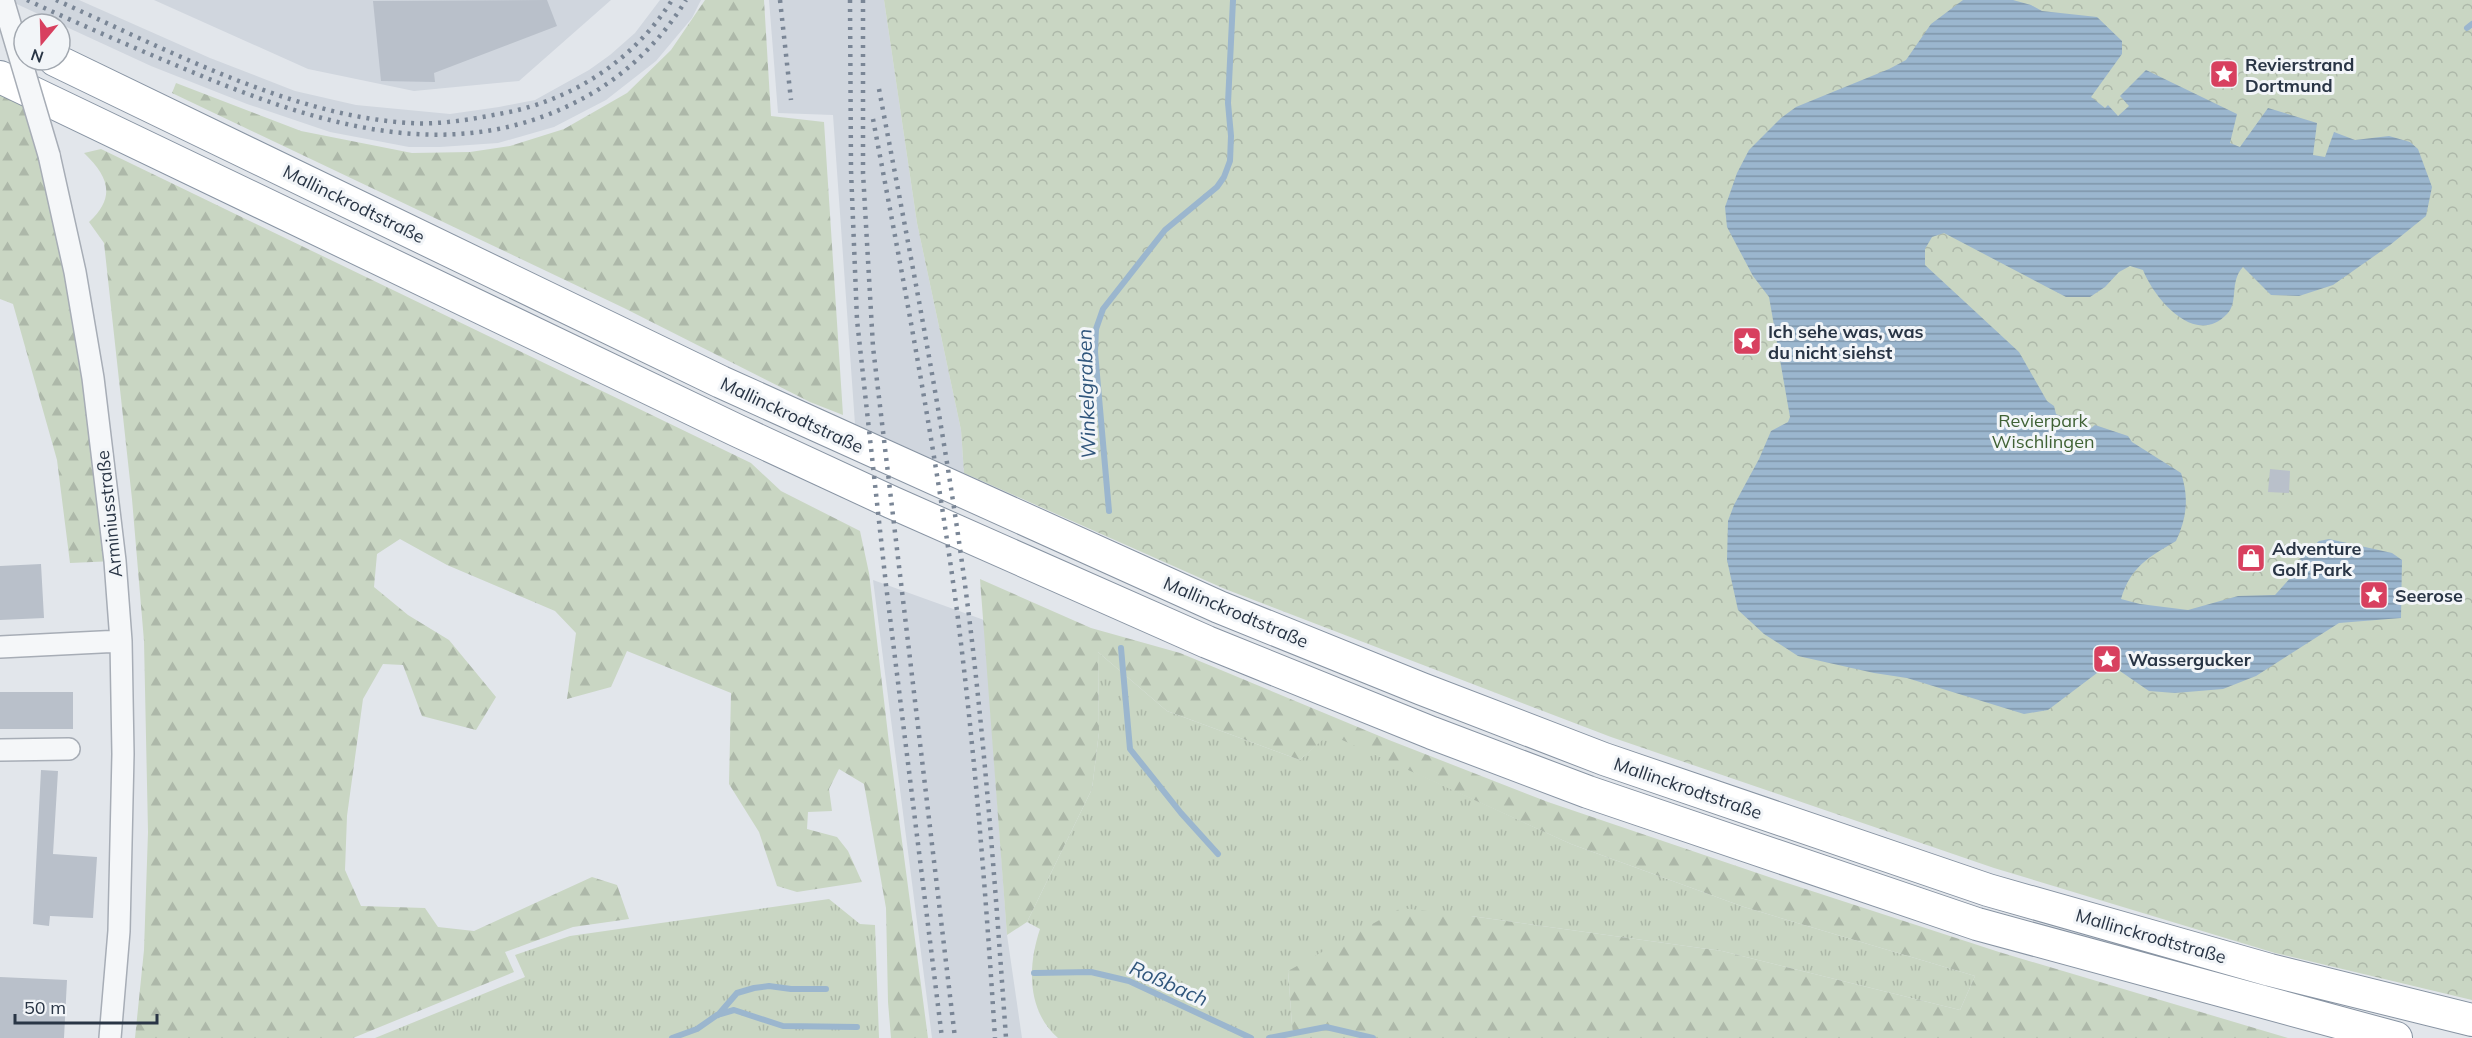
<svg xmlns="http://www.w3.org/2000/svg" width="2472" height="1038" viewBox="0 0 2472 1038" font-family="Mulish,sans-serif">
  <defs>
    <pattern id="grass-tufts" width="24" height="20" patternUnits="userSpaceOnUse" patternTransform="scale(1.5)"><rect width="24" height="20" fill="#c9d6c3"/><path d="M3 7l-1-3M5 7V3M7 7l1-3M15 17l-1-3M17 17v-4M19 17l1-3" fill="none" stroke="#adb8a9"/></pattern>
    <pattern id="forest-firs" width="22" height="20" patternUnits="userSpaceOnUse" patternTransform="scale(1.5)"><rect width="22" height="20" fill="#c9d6c3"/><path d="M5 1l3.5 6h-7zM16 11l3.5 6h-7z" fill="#adb8a9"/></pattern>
    <pattern id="park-crowns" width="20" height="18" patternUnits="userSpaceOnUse" patternTransform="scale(1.5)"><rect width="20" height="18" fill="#c9d6c3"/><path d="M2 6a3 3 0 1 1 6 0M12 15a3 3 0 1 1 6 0" fill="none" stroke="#adb8a9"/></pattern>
    <pattern id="water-rules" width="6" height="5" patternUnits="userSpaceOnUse" patternTransform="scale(1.5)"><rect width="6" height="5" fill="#9bb6ce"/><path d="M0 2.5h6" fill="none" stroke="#7e95a9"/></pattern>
  </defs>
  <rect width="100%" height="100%" fill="#e2e6eb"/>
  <path fill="#d0d6de" d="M8,0H79L210,58L295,91L356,105L450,114L499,107L535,100L589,70L610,55L635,33L660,0H701L692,18L656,61L606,100L554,127L498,143L440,147H409L330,132L247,104L151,66Z
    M154,0H611L519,81L414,91L308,69Z
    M769,0H884L917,223L961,430L964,473L855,424L833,115L778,113Z
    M873,580L984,620L1007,935L1022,1038H932Z"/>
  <path fill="url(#grass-tufts)" d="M1098,652L1167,711L1300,760L1329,733L1571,844L1744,907L1975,976L1960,1010L1722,951L1471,916L1288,971L1293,1038H1058C1026,1010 1028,965 1040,929L1027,922L1092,789L1099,732Z
    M829,899L860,924L875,925L879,1038H375L525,977L515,955L570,936Z"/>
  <path fill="url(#forest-firs)" d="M705,0H764L771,116L824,122L843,415L810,402L624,308L172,93L176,83L301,131L412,153L470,152L510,146L564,129L627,93L671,50Z
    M0,85L31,98L49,155L115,561L70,563L57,460L13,304L0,299Z
    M101,149L751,463L781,491L860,531L869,573L889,743L928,1038H891L888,1002L886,908L864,784L839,769L829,789L832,811L808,812L807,829L837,837L848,851L862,882L797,892L777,886L759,832L729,784L731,693L627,651L611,687L567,699L576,633L555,611L447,565L400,539L377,554L374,587L408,615L449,640L496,697L476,730L422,716L403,665L383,664L363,699L347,816L345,870L361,906L425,908L438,927L474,931L592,877L617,885L629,919L573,927L505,952L514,972L353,1038H135L144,950L148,832L144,641L132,499L104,243L89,222C116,197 109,177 84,153Z
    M980,579L1091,628L1180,653L1389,740L1548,802L1781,881L1999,952L2288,1038H1293L1288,971L1401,908L1471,916L1722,951L1960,1010L1975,976L1744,907L1571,844L1329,734L1300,760L1167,711L1098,652L1099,732L1092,789L1027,922L1007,935Z"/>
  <path fill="url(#park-crowns)" d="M884,0H2472V1000L2275,953L1994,868L1611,737L1225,589L964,473L961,430L917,223Z"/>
  <path fill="url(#water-rules)" d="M1963,0H2013L2031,5L2042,11L2097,17L2122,41V54L2091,97L2105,108L2108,105L2118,116L2129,106L2120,96L2146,70L2237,114L2230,143L2240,147L2268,108L2317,123L2313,155L2325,157L2334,132L2355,140L2389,136L2410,142L2418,149L2432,187L2426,216L2390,245L2333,285L2299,296L2271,295L2243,267C2229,282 2239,302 2227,314C2195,348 2154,298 2143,270L2130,266L2119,272L2105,287L2090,297H2066L1944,233L1932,237L1925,249V265L2019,352L2047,401L2054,406L2056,414L2091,428L2095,425L2128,436L2132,442L2181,473C2189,497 2187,518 2176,541C2148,558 2131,566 2121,599L2140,604L2188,610L2238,596L2275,595L2291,577L2303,554L2319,541L2329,539L2392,553L2402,560L2401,618L2339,623L2256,676L2223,689L2175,693L2149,691L2117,669L2101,670L2048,710L2024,714L1907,678L1874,673L1798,656L1764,634L1738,610L1727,560L1728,521L1734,505L1759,459L1771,431L1788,422L1790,417L1769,297L1753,276L1727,227L1725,207L1737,173L1749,150L1781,118L1796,107L1889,69L1906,60L1931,24Z"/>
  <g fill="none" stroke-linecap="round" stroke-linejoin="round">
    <path stroke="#9bb6ce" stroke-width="6" d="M2467,28L2472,24
      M1109,511L1095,352L1096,329L1103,309L1165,230L1217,187L1224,177L1230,161L1231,136L1228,103L1233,0
      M1121,648L1130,749L1181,813L1218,854
      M1034,973L1091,972L1129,981L1251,1038
      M718,1015L737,993L754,988L769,986L791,989H826
      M672,1038L697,1029L717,1015L734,1010L783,1026L857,1027
      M1269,1038L1326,1027L1373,1038"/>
  </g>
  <path fill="#b9c0ca" d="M547,0L557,26L434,73L435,82L381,81L373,1Z
    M2270,469L2290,471L2289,493L2268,492Z
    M2242,544L2264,548L2260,571L2238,567Z
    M41,564L44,618L0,620V566Z
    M0,692H73V729H0Z
    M41,770L58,771L53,854L97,857L93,918L50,916L49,926L33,924Z
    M0,977L67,980L64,1038H0Z"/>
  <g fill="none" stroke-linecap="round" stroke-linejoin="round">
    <g stroke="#a7adb6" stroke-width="24">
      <path id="minor" d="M49,155L75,272L93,378L115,561L121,641L123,754L119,931L110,1038
        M0,647L121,641
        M0,750L69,749"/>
    </g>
    <g stroke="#8894a3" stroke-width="34">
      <path id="highway" d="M55,60L721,382L1219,607L1422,689L1604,759L1988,890L2270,970L2472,1020
        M0,77L738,431L891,502L1207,642L1432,733L1588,792L1977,924L2396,1038"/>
    </g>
    <use href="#minor" stroke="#f5f7f9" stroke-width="21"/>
    <use href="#highway" stroke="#fff" stroke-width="32"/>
    <path stroke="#7a8696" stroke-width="4.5" stroke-dasharray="3 6" stroke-linecap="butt" d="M27,0C79,24 132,47 185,69C309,121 445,168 574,103C621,80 659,44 686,0
      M56,0C164,48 290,116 410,123C441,125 473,119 504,113C573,100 634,60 672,0
      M780,0L791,100
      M850,0L851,170L857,320L886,585L942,1038
      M863,0V173L873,347L955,1038
      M879,89C912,264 947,439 969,616C986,756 996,897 1006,1038
      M873,119C904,283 935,446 957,611C975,753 986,895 995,1038"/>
    <g stroke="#a7adb6" stroke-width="24" stroke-linecap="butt">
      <path id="minor-bridge" d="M3,0L49,155"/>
    </g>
    <use href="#minor-bridge" stroke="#f5f7f9" stroke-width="21"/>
  </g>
  <defs>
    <g id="sight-square" transform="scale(1.5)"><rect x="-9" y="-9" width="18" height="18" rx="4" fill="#d8405f" stroke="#f2f5f8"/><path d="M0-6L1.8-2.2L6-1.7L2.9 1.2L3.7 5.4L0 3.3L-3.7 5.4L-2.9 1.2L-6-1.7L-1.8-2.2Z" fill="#fff"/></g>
    <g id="shop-square" transform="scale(1.5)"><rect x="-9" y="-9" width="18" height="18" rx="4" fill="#d8405f" stroke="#f2f5f8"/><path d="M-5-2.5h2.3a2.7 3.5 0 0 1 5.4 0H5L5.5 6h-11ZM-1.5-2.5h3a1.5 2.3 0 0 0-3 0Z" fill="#fff"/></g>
  </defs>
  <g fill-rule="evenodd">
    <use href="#sight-square" x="2224" y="74"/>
    <use href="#sight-square" x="1747" y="341"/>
    <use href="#shop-square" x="2251" y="558"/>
    <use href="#sight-square" x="2374" y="595"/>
    <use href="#sight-square" x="2107" y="659"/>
  </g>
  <g text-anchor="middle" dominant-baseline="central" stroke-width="6" stroke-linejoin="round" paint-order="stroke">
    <g font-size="18" font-weight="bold" fill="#293545" stroke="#f2f5f8" text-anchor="start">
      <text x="2245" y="64">Revierstrand<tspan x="2245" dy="21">Dortmund</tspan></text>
      <text x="1768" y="331">Ich sehe was, was<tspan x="1768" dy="21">du nicht siehst</tspan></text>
      <text x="2272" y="548">Adventure<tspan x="2272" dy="21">Golf Park</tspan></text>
      <text x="2395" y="595">Seerose</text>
      <text x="2128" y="659">Wassergucker</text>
    </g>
    <g font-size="18" fill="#293545" stroke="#f2f5f8">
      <text transform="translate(354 204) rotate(26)">Mallinckrodtstraße</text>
      <text transform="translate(792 415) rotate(25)">Mallinckrodtstraße</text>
      <text transform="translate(109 514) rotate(-96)">Arminiusstraße</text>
      <text transform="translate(1236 612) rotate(23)">Mallinckrodtstraße</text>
      <text transform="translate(1688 788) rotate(19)">Mallinckrodtstraße</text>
      <text transform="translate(2151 936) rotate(16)">Mallinckrodtstraße</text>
    </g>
    <g font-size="18" fill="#406235" stroke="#f2f5f8">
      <text x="2043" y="420">Revierpark<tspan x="2043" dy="21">Wischlingen</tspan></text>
    </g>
    <g font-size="20" font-style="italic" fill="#30567c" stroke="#f2f5f8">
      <text transform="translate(1086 394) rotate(-92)">Winkelgraben</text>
      <text transform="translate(1169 983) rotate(24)">Roßbach</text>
    </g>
  </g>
  <g transform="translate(42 42) rotate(199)"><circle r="28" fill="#f2f5f8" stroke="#a2a8b0" stroke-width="1.5"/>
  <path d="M0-4.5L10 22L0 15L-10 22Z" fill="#d8405f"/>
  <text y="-9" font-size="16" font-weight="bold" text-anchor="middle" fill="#293545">N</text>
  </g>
  <path d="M15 1014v9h142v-9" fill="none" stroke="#293545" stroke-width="3"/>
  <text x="24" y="1014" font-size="18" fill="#293545" stroke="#f2f5f8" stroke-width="4.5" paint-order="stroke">50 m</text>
</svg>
